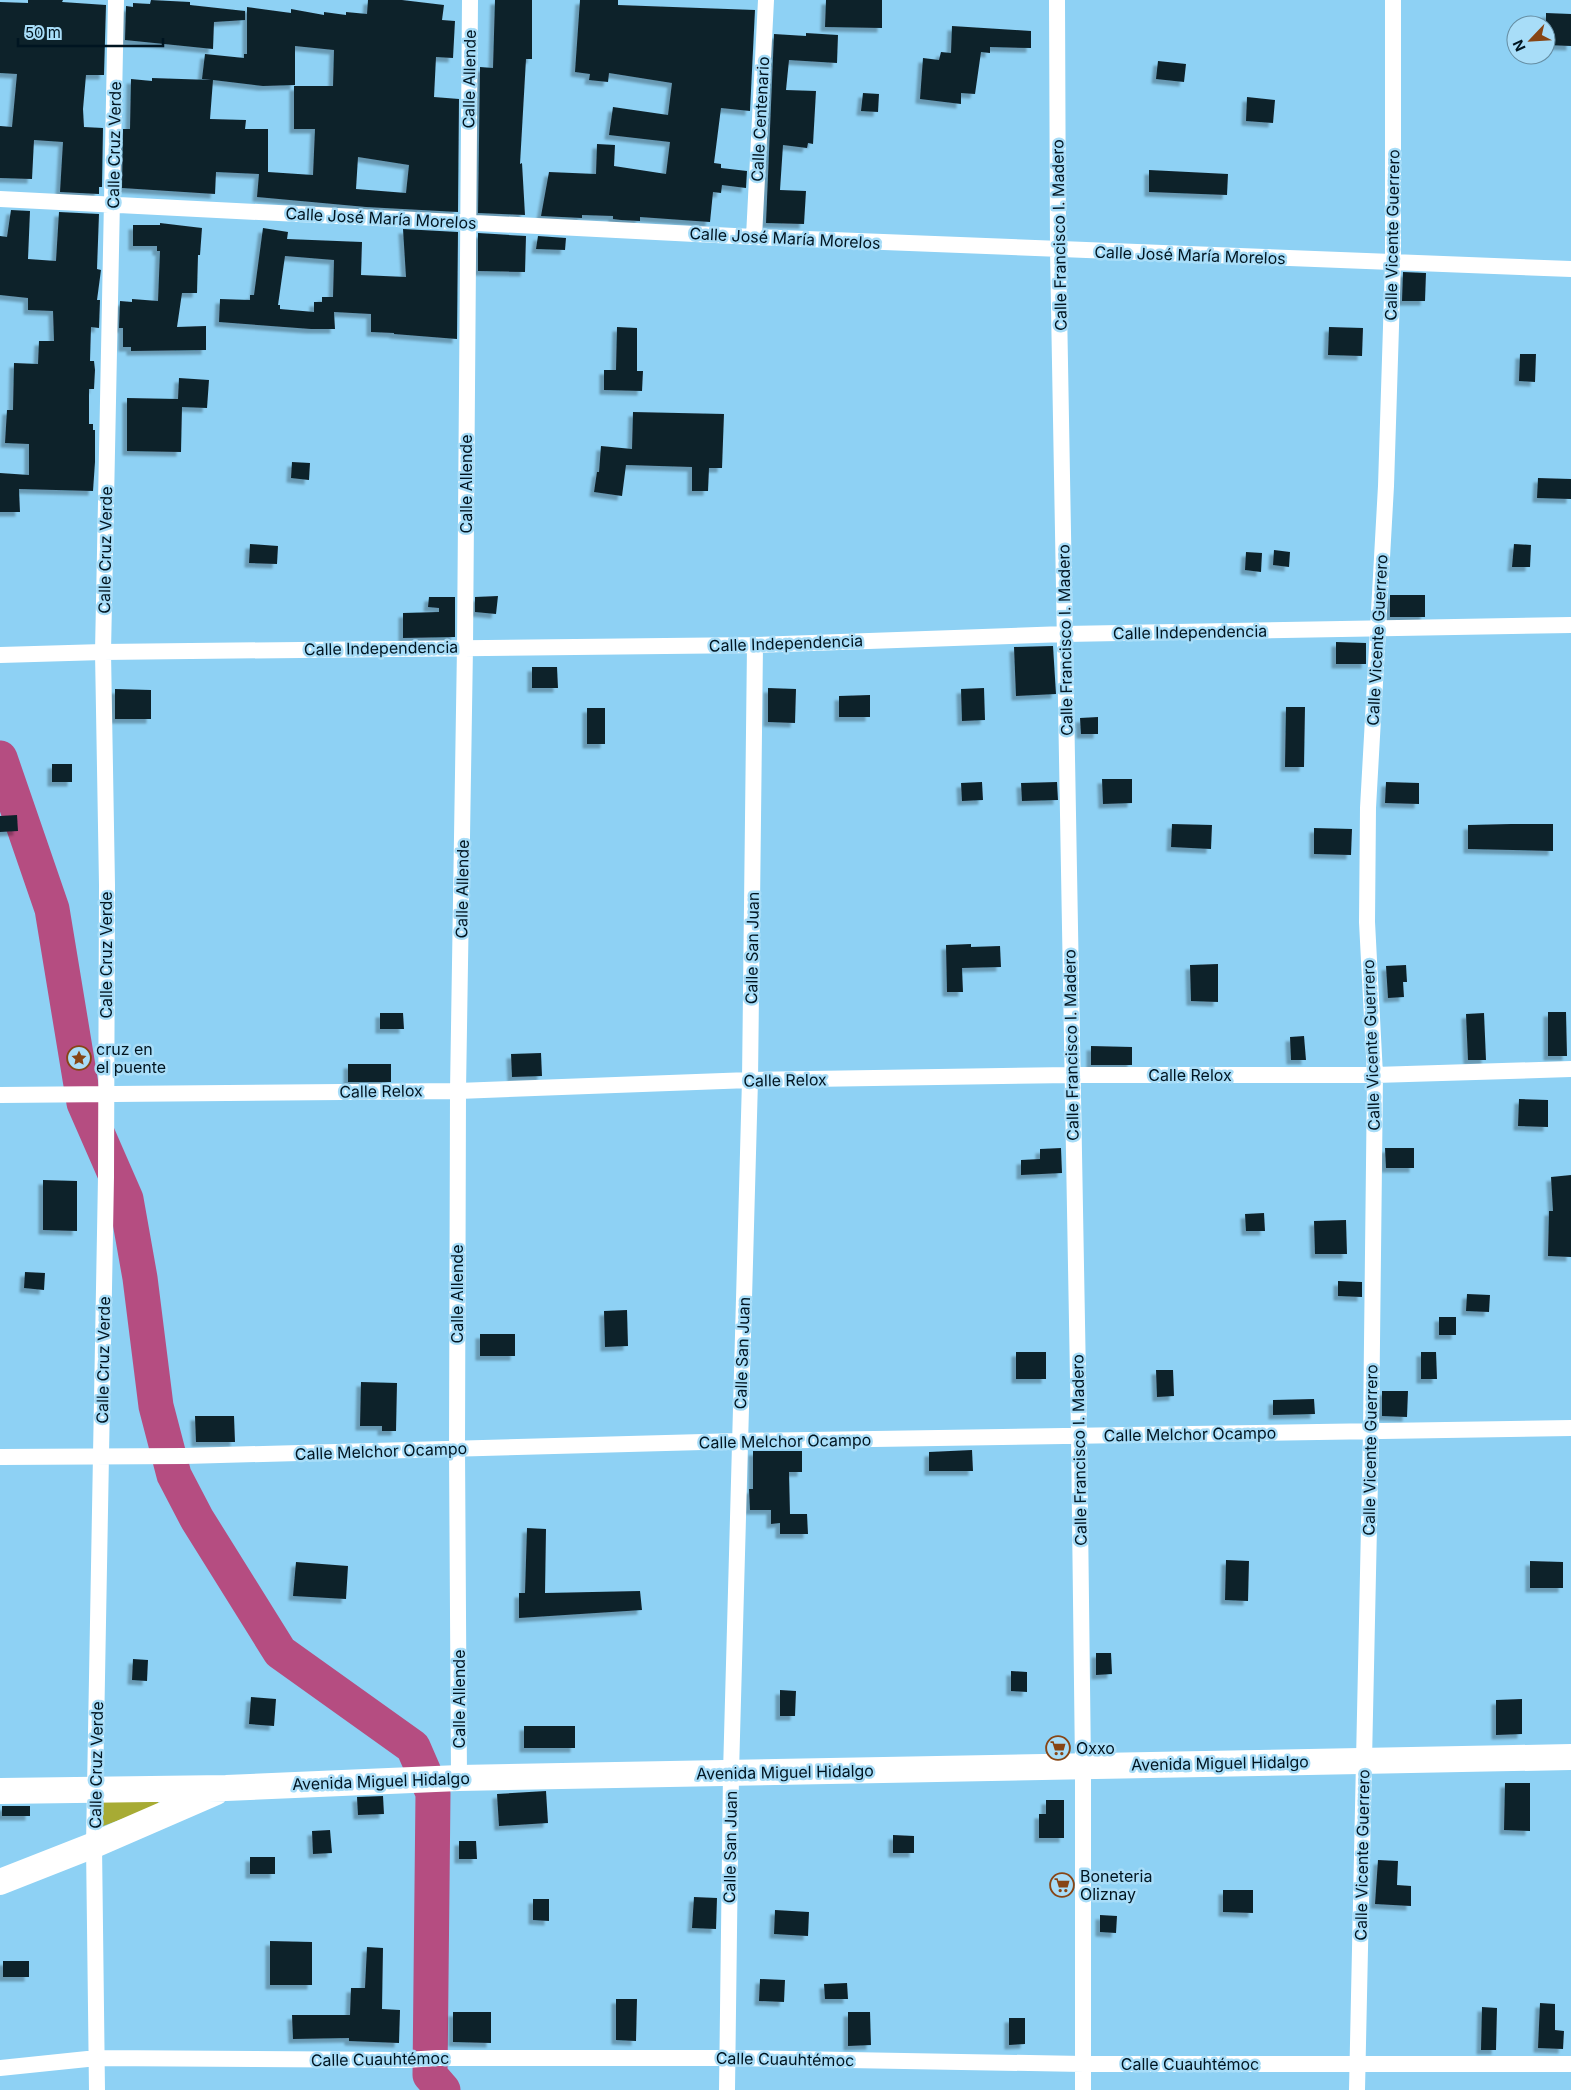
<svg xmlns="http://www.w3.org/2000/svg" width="1571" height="2090" viewBox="0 0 1571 2090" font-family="Inter,sans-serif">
  <defs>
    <filter id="shadow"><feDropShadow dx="-4.5" dy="4.5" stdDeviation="1" flood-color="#0004"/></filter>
  </defs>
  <rect width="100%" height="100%" fill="#8ed1f4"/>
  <path fill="#a7ab34" d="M102,1788L159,1792L158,1806L103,1826Z"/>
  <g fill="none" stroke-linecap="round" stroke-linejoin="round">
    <path stroke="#b54d81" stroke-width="35" d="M0,758L52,909L84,1103L126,1199L140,1278L156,1406L174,1475L197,1519L280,1652L413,1747L433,1793L430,2075L443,2090"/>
  </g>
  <path fill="#10222b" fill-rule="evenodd" filter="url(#shadow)" d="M28,0H63L62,2L106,5L104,75H86L83,109L84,127L103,128L102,187H99V194L60,192L63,142L34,140L32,179L0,178V126L12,127L17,74L0,73V2L28,3Z
    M151,0L190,2V5L245,11V20L214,22L213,49L125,40L126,6L133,7V3L150,4Z
    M368,0H402L444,5L442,20L455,21L453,58L436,57L434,97L459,99L458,212L366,207L257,197L259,174L216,172L215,194L122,188L123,129H130L131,79L152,81V78L211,80L202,79L205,54L244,58V54H247V7L291,13V9L324,15V12L346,15V12L367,14ZM295,46L334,50L333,86H294V129H315L313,175L268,172V129H245L246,120L210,119L213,80L263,86L295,85ZM358,157L409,165L406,193L356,189Z
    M495,0H532V59H526L520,164L522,163L525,215L478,213L480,67L493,68Z
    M580,0H618V5L755,10L750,111L721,108L714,163L721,164V168L747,171L746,188L722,185L721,193L713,192L710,222L640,217V221L621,220L613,219V216L582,215V218L541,216L549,172L596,174L597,144L615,145L614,166L666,174L670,142L609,135L613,107L668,115L672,83L609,73L608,82L589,80L590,74L575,72Z
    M826,0H882V28L825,27Z
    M1546,13L1571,14V46L1546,45Z
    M952,26L1031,31V48L990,47V53L981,52L975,94L961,93V104L920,99L923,58L939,60L941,52L951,53Z
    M806,33L838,35L837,63L789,60L786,90L816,91L813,144L808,143L807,148L783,145L780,190L806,191L804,224L766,223L774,34L806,36Z
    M1158,61L1186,64L1184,82L1156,79Z
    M863,93L879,94L878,112L861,111Z
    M1247,97L1275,100L1273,123L1246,121Z
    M1149,170L1228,174L1227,195L1149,192Z
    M11,210L30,211L28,259L56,261L59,212L99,214L97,269L101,270L97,300H100L99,328L91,327L90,361H94L95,370L94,389H89V424H93V430H95V462L93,491L19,489L20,512H0V473L29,475V444L5,443L7,410H13L14,363L38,364L39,341H54L53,311L28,310V298L0,295V236L7,237Z
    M160,223L202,228L200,255H198L197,293H182L177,327L206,326V350L131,351V347H123V328H119L120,301L132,302V299L158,301L160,251H157V246H133V225H160Z
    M263,228L288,232L287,239L362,242L361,275L406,277L403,229L458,232L457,339L394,334V333L371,332V314L334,312L335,329H311L219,322L220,299L250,300V295H254ZM285,256L334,260L333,297H322V302H314V312L280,309V305H278Z
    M478,233L526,236L525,272L478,271Z
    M538,236L566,238L565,250L536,249Z
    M1403,272L1426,273L1425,301H1402Z
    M617,327L637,328V371H643L642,391L604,390V370H616Z
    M1329,327L1363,328L1362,356L1328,355Z
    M1520,354H1536L1535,382L1519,381Z
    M179,378L209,380L207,408L182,407L181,452L127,451V398L178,399Z
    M633,412L724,414L722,468H709L708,491H692V467L626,465L622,496L594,492L597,472H599L601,446L632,449Z
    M292,462L310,463L309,480L291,478Z
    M1538,478L1571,479V499L1537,498Z
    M250,544L278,546L277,564L249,563Z
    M1514,544L1531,545L1530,567H1512Z
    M1274,550L1290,552L1289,567L1273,565Z
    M1246,552L1262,553L1261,572L1245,570Z
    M1390,595H1425V617H1390Z
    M498,596L496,614L475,612V597Z
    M429,597H455V637L403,638V613L439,612V608L428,607Z
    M1336,642L1366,643V664H1336Z
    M1053,646L1056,694L1016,696L1014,647Z
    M532,667H557L558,688H532Z
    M768,688L796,689L795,723L768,722Z
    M984,688L985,720L962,721L961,689Z
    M115,689L151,690V719H115Z
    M870,695V717H839V696Z
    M1286,707H1305L1304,767H1285Z
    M587,708H605V744H587Z
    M1098,717V734H1081L1080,718Z
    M52,764H72V782H52Z
    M1102,779H1132V803L1103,804Z
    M982,782L983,800L962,801L961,783Z
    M1057,782L1058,800L1022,801L1021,783Z
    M1386,782L1419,783V804L1385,803Z
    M17,815L18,831L0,832V816Z
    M1172,824L1212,825L1211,849L1171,847Z
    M1511,824H1553V851L1468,849V825Z
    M1314,828L1352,829L1351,855L1314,854Z
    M971,944V947L1000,946L1001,967L962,968L963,992H947L946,945Z
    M1218,964V1002L1191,1001L1190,965Z
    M1406,965L1407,982H1403L1404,997L1388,998L1386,966Z
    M1548,1012H1566L1567,1056H1548Z
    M380,1013H403L404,1029H380Z
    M1484,1013L1486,1060H1468L1466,1014Z
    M1304,1036L1306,1060H1291L1290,1037Z
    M1091,1046L1132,1047V1065H1091Z
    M541,1053L542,1076L512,1077L511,1054Z
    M348,1064H391V1082H348Z
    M1519,1099L1548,1100V1127L1518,1126Z
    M1061,1148L1062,1173L1021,1175V1160L1040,1159V1149Z
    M1385,1148H1414V1168H1386Z
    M1571,1175V1257L1548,1256L1549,1211H1553L1551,1177Z
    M43,1180L77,1181V1231L43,1230Z
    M1264,1213L1265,1231H1246L1245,1214Z
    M1346,1220L1347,1254H1315L1314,1221Z
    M25,1272L45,1273L44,1290L24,1288Z
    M1338,1281L1362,1282V1297L1338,1296Z
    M1467,1294L1490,1295L1489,1312L1466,1311Z
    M627,1310L628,1346L605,1347L604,1311Z
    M1439,1317H1456V1335H1439Z
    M480,1334H515V1356H480Z
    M1016,1352H1046V1379H1016Z
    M1421,1352H1436L1437,1379H1421Z
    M1156,1370H1173L1174,1396L1157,1397Z
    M361,1382L397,1383L396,1431H382V1426H360Z
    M1382,1391H1408L1407,1417L1382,1416Z
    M1314,1399L1315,1414L1273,1415V1400Z
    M195,1416H234L235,1442H196Z
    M972,1450L973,1471H929V1452Z
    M753,1451H802V1472H789L790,1514H807L808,1534H780V1523L771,1524V1510H750L749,1489H753Z
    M527,1528L546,1529L545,1593L640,1591L642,1610L519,1618V1593H525Z
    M1226,1560L1249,1561L1248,1601L1225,1600Z
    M1530,1561L1563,1562V1588H1530Z
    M296,1562L348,1566L346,1599L293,1596Z
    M1096,1653H1111L1112,1674L1096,1675Z
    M133,1659L148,1660L147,1681L132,1680Z
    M1011,1671L1027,1672V1692L1011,1691Z
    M780,1690L796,1691L795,1716H780Z
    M251,1697L276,1699L274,1726L249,1724Z
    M1522,1699V1734L1496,1735V1700Z
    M524,1726H575V1748H524Z
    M1505,1783H1530V1831L1504,1830Z
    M546,1791L548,1823L499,1826L497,1794Z
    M383,1796L384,1814L358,1815L357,1797Z
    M1046,1800H1064V1838H1039V1814H1046Z
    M2,1806H30V1816H2Z
    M330,1830L332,1853L313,1854L312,1831Z
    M893,1835L914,1836V1853H893Z
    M459,1841H476L477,1859H459Z
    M250,1857H275V1874H250Z
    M1378,1860L1398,1861L1397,1885L1411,1886V1906L1375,1904Z
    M1223,1890H1253V1913L1223,1912Z
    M694,1897L717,1898L716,1929L692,1928Z
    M533,1899H549V1921L533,1920Z
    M775,1910L809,1912L808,1936L774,1934Z
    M1100,1915L1117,1916L1116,1933L1100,1932Z
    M270,1941L312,1942V1985H270Z
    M367,1947L383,1948L382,2009L400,2010L399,2043L349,2041V2038L293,2039L292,2015H350L351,1988H365Z
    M3,1961H29V1977H3Z
    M760,1979L785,1980L784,2002L759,2001Z
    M847,1983L848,1999H825L824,1984Z
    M616,1999H637L636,2041L616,2040Z
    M1540,2003L1555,2004V2030L1564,2031L1563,2049L1538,2048Z
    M1482,2007L1497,2008L1496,2050H1481Z
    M453,2012H491V2043L453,2042Z
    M848,2012H870L871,2045L848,2046Z
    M1009,2018H1025V2044L1009,2045Z"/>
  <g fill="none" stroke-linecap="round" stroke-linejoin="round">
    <path stroke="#fff" stroke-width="16" d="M1057,0L1058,250L1079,1435L1083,1766V2090
      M0,199L754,237L1571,269
      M754,237L766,0
      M0,655L103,652L755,645L1065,634L1571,625
      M0,1095L458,1091L750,1080L1071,1075H1375L1571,1069
      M0,1457L185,1456L740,1441L1571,1428
      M459,1778L457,1449L458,1091L465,647L470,0
      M0,2068L97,2058L406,2060L437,2058H728L1083,2064H1571
      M97,2090L94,1845L106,1177L107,885L103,652L116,0
      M727,2090L731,1773L750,1080L755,645
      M1357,2090L1371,1432L1375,1075L1367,922L1368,808L1386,486L1393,263V0"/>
    <path stroke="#fff" stroke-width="26" d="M0,1791L226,1788L459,1778L1571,1757
      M0,1882L94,1845L216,1792"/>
  </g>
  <defs>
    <g id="sight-ring" transform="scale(1.25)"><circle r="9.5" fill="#a8ddf8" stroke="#874515" stroke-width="1.5"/><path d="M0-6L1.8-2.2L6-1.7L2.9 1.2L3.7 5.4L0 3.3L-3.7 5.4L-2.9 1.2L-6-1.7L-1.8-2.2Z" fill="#874515"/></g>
    <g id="supermarket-ring" transform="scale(1.25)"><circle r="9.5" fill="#a8ddf8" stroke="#874515" stroke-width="1.5"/><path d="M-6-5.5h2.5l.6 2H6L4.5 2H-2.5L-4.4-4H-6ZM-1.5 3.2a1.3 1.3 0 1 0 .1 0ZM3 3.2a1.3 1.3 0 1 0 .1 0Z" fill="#874515"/></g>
  </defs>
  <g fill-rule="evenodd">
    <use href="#sight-ring" x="79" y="1058"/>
    <use href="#supermarket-ring" x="1058" y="1748"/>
    <use href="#supermarket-ring" x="1062" y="1885"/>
  </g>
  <g text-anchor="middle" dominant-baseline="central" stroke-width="5" stroke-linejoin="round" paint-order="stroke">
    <g font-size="16" fill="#001521" stroke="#a8ddf8">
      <text transform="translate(469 79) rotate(-89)">Calle Allende</text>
      <text transform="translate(760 119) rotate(-87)">Calle Centenario</text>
      <text transform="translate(114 145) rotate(-89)">Calle Cruz Verde</text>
      <text transform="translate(381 218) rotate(3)">Calle José María Morelos</text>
      <text transform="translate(1059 235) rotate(-91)">Calle Francisco I. Madero</text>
      <text transform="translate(1392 235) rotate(-89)">Calle Vicente Guerrero</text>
      <text transform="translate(785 238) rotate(3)">Calle José María Morelos</text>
      <text transform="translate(1190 255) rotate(2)">Calle José María Morelos</text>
      <text transform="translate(466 484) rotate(-90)">Calle Allende</text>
      <text transform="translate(105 550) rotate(-89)">Calle Cruz Verde</text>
      <text transform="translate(1190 632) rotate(-1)">Calle Independencia</text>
      <text transform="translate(1065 640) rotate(-91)">Calle Francisco I. Madero</text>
      <text transform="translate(1377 640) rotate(-87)">Calle Vicente Guerrero</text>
      <text transform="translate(786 643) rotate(-2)">Calle Independencia</text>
      <text transform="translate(381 648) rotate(-1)">Calle Independencia</text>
      <text transform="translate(462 889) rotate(-89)">Calle Allende</text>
      <text transform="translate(752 948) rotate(-89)">Calle San Juan</text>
      <text transform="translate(106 955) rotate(-90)">Calle Cruz Verde</text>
      <text transform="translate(1071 1045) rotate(-91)">Calle Francisco I. Madero</text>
      <text transform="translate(1371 1045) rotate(-92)">Calle Vicente Guerrero</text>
      <text x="1190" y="1075">Calle Relox</text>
      <text transform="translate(785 1080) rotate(-1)">Calle Relox</text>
      <text transform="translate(381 1091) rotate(-1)">Calle Relox</text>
      <text transform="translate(457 1294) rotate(-90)">Calle Allende</text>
      <text transform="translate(742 1353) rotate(-88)">Calle San Juan</text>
      <text transform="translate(103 1360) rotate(-89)">Calle Cruz Verde</text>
      <text transform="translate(1190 1434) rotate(-1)">Calle Melchor Ocampo</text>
      <text transform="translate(785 1441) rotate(-1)">Calle Melchor Ocampo</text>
      <text transform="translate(1079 1450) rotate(-91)">Calle Francisco I. Madero</text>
      <text transform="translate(1370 1450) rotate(-89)">Calle Vicente Guerrero</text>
      <text transform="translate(381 1451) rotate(-2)">Calle Melchor Ocampo</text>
      <text transform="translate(459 1699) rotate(-90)">Calle Allende</text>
      <text transform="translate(1220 1763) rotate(-1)">Avenida Miguel Hidalgo</text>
      <text transform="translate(96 1765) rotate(-89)">Calle Cruz Verde</text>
      <text transform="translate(785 1772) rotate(-1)">Avenida Miguel Hidalgo</text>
      <text transform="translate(381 1781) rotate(-2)">Avenida Miguel Hidalgo</text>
      <text transform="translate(730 1847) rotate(-89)">Calle San Juan</text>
      <text transform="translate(1362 1855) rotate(-89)">Calle Vicente Guerrero</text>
      <text transform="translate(380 2059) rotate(-1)">Calle Cuauhtémoc</text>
      <text transform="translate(785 2059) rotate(1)">Calle Cuauhtémoc</text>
      <text x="1190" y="2064">Calle Cuauhtémoc</text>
    </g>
    <g font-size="16" fill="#001521" stroke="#a8ddf8" text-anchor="start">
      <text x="96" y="1049">cruz en<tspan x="96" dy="18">el puente</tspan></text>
      <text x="1076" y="1748">Oxxo</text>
      <text x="1080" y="1876">Boneteria<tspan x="1080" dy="18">Oliznay</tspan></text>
    </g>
  </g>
  <g transform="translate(1531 40) rotate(245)"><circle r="24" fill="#a8ddf8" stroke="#658da2"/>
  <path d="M0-4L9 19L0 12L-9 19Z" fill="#874515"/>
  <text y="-8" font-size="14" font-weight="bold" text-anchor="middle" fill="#001521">N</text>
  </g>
  <path d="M18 38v8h145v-8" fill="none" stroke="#001521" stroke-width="2.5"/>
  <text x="25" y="38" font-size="15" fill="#001521" stroke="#a8ddf8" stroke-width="4" paint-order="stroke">50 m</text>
</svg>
